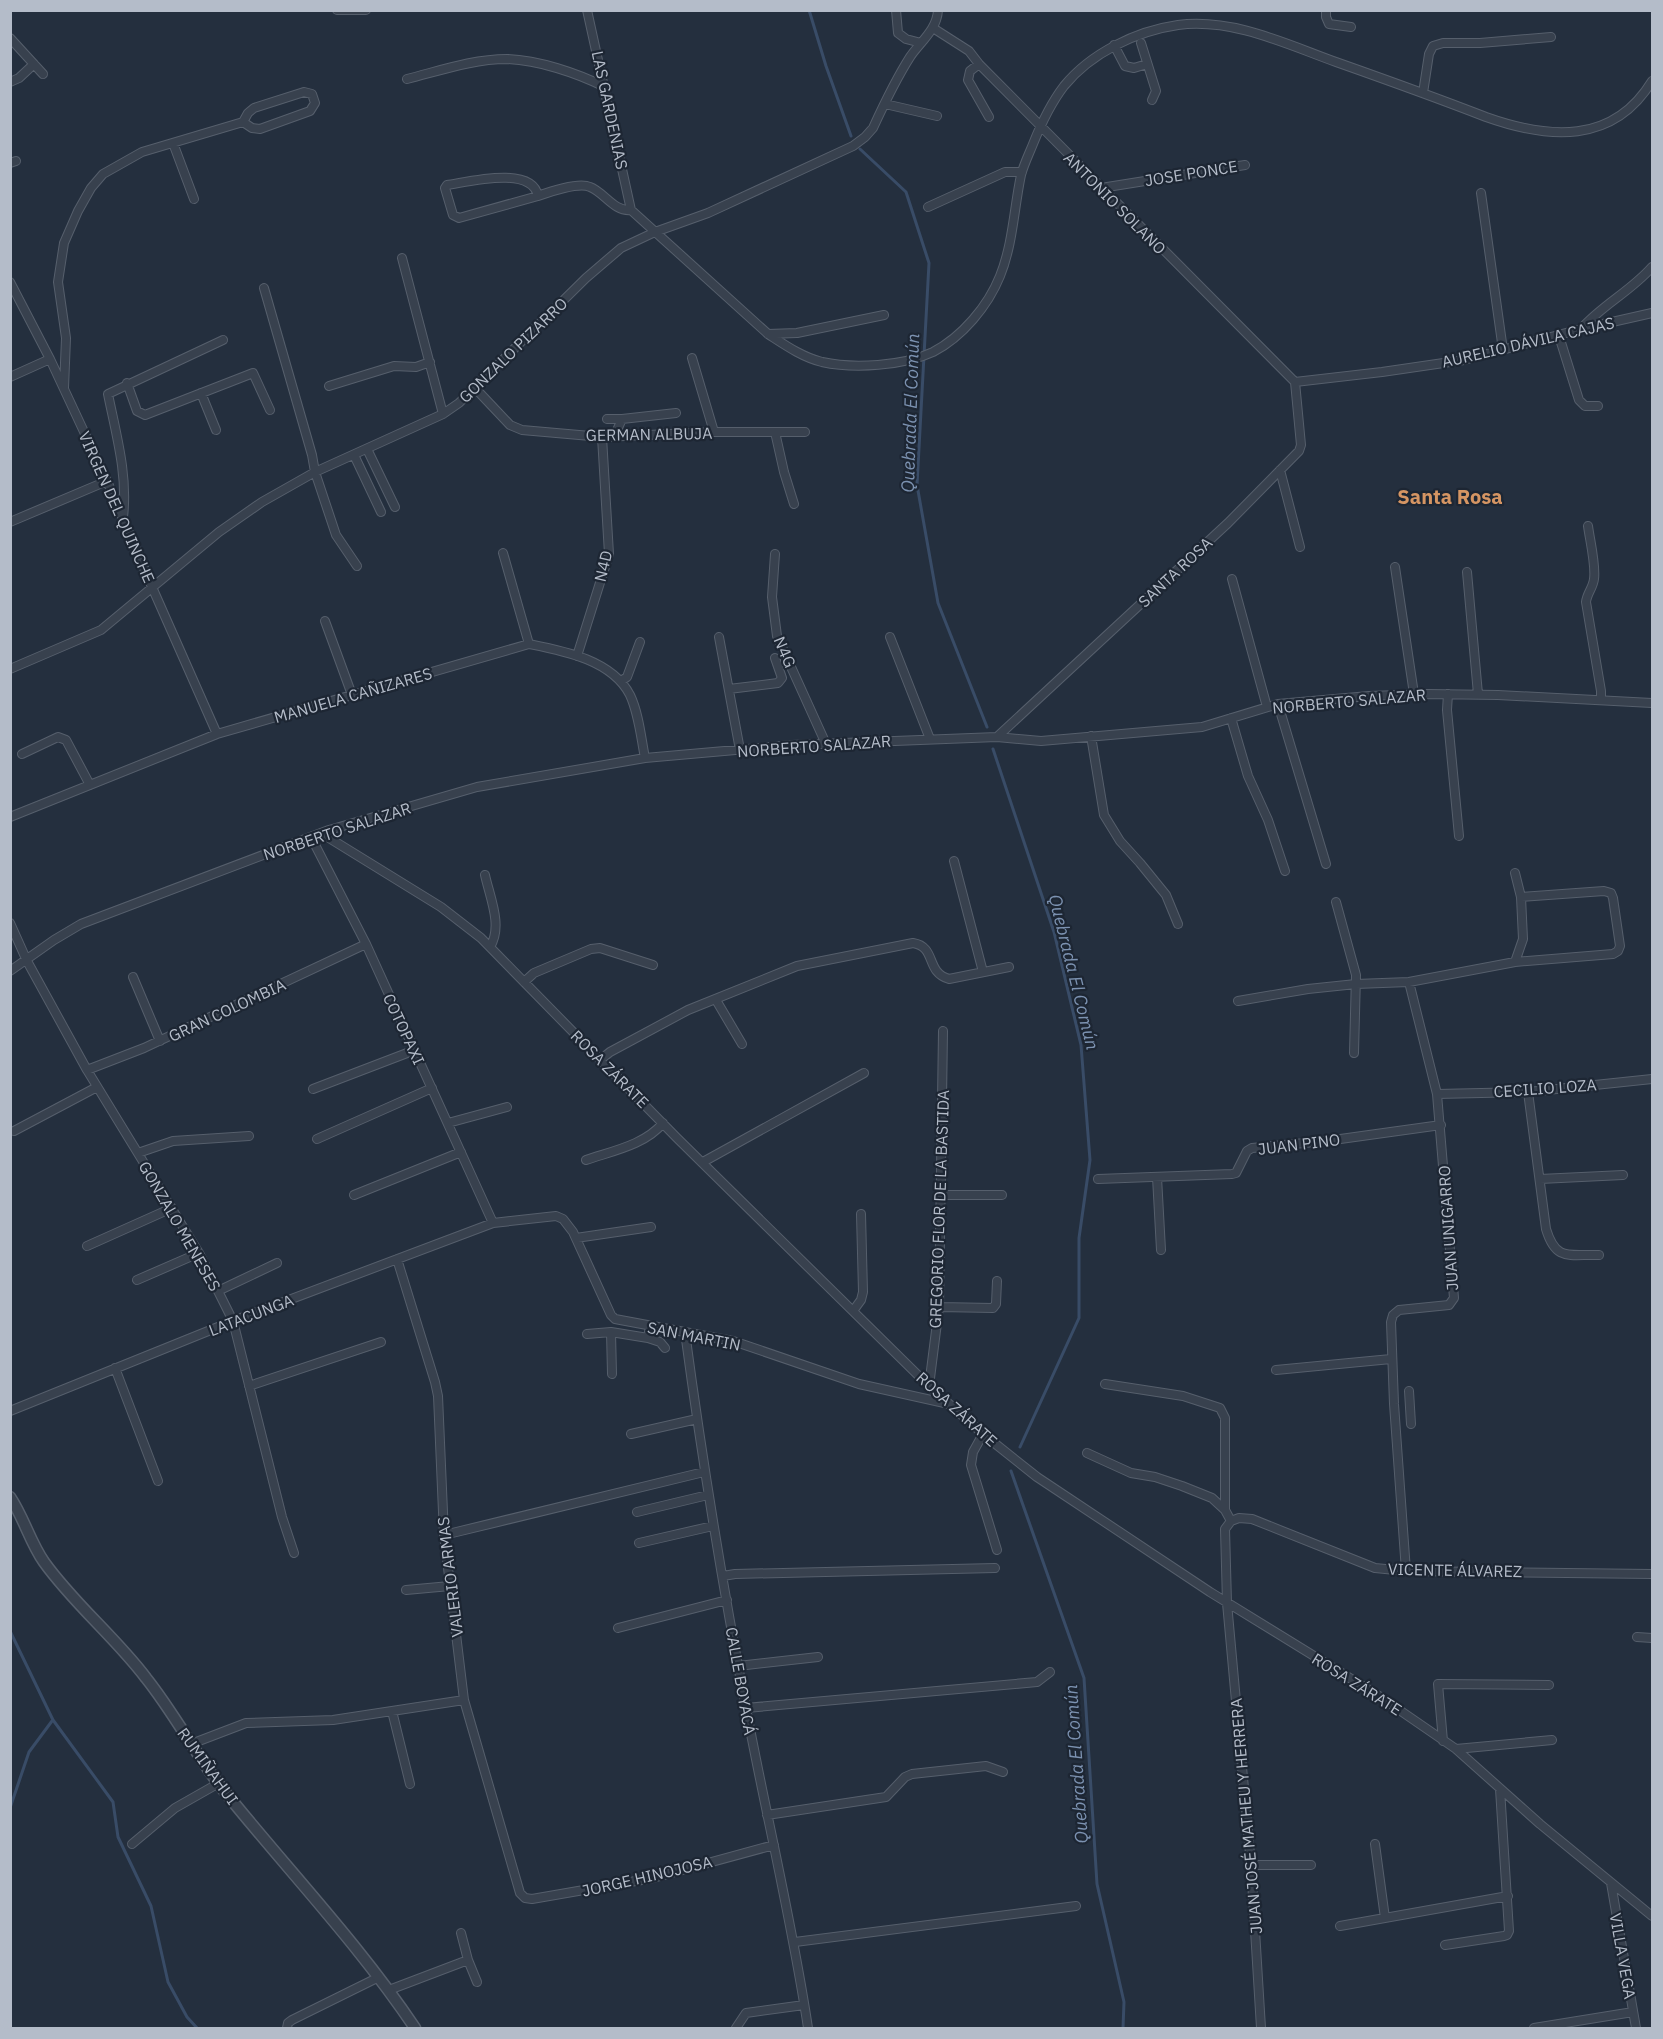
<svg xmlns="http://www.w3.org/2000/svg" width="1663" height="2039" viewBox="0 0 1663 2039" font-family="'IBM Plex Sans',sans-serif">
  <rect width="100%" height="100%" fill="#242f3e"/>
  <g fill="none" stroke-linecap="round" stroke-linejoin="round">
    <path stroke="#394c67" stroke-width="3" d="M809,10L826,66L851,136
      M860,149L906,192L929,263L917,485L938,603L987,727
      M993,749L1054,932L1081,1045L1090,1160L1079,1238V1318L1020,1447
      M1011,1471L1084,1678L1097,1884L1124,2002L1123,2028
      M10,1631L53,1720L113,1802L118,1837L151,1906L168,1982L187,2017L197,2028
      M10,1808L29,1752L52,1721"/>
    <g stroke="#565f6c" stroke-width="10">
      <path id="minor" d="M337,10H366
        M587,10L631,210
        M896,10L898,33L906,39L921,43
        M1326,10V17L1329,24L1351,27
        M933,28L969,51L979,64L1295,382
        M10,38L43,74
        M1141,43L1156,91L1152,100
        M1114,45L1125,66L1134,68L1147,64
        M979,64L970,71L968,80L989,117
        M407,79C439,71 473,59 507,59C538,60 577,73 605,87
        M10,82L19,78L34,64
        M1423,93L1429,54L1433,46L1443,43H1480L1551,37
        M885,104L937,116
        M173,143L194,199
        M10,163L16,161
        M1101,188L1245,165
        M1481,193L1503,350
        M538,196C532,165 468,182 447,185L445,188L453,215L459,218L538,196C549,192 579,182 590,187C604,192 614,212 631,210L768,334C785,345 802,357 822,362C854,369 903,366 933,352C962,337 988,306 1000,276C1013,244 1014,208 1021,175C1024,164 1029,154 1033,144C1041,124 1051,103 1064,86C1091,53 1136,31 1178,25C1233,18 1286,44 1336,62C1387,80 1437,98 1486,117C1548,139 1613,145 1652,81
        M928,207L1005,172H1022
        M402,258L443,414
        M10,282L50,359L107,481L152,587L217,734
        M264,288L312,455L315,472L336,535L357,566
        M1581,329C1602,305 1631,291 1652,267
        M768,334L797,333L884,315
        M1559,336L1579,400L1585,406H1598
        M692,358L714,432
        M10,377L50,359
        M1295,382L1382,372L1464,360L1581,329L1652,313
        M127,383L137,411L145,415L253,373L270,410
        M329,386L394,366L416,367L430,362
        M64,388L66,338L58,282L64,243L78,211L91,188L103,174L142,152L243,122L248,113L254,108L304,92L312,94L315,103L310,111L260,129L252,128L243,122
        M475,388L510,425L522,430L602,437L714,432H805
        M201,393L216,430
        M607,419H622
        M775,432L784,472L794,504
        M614,437L622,419L676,413
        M367,449L395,507
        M354,455L381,512
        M1280,470L1300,547
        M123,517C128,475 116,434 108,394L223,340
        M10,522L107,481
        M1588,526C1590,541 1596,565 1594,579C1593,588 1587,593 1586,602L1601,691V700
        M503,553L529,644
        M775,554L772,597L777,636L826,744
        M1395,567L1414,694
        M1467,572L1478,694
        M1232,579L1267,707
        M325,621L352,695
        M719,637L740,750
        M890,637L930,739
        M577,656L609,554L602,437
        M10,669L101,630L219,532L262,502L315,472L443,414L459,403L586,278L621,248L655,232L708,213L853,146L865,137L873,128C884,104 896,79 910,57C920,42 937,30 938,10
        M621,681L627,677L640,642
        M729,689L778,683L782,678L775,658
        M1448,694L1447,710L1459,836
        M1278,704L1326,864
        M1231,718L1248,776L1268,820L1285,871
        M1091,736L1104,815L1120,841L1140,863L1166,895L1178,924
        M997,737L1228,523L1299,451L1301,445L1295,382
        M22,754L58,737L66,740L90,785
        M10,817L217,734L529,644C564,651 612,660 630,695C639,714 641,738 645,758
        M321,833L441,907L481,938L677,1138L929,1386L983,1434L1037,1477L1210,1592L1379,1696L1456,1749L1540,1824L1652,1916
        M311,837L366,944L493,1223
        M954,861L983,972
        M1515,873L1521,897L1523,939L1515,962
        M485,875C490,898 503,926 490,947
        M1336,902L1356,975L1354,1053
        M10,923L27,961L87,1070L199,1253L233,1321L282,1517L294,1553
        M10,971L54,940L81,924L329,830L477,787L645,758L792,745L997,737L1041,741L1202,727L1278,704L1369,696L1427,694L1498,695L1652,703
        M133,977L160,1041
        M524,982L534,973L591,949L600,948L653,965
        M716,1000L742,1044
        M1238,1001L1308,989L1356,984L1409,982L1515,962L1613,954L1618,951L1620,946L1613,898L1611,893L1604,891L1521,897
        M600,1060L610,1052L688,1010L797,966L913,943C937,947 925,972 949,979L1009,967
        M87,1070L144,1048L366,944
        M313,1089L415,1050
        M1528,1092L1546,1229C1556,1262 1569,1254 1599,1255
        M1437,1094L1528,1092L1652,1079
        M448,1123L507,1107
        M14,1131L97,1087
        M317,1139L432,1088
        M138,1153L173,1141L249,1136
        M586,1160C612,1151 645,1145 663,1123
        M703,1162L864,1073
        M1157,1177L1161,1250
        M1098,1179L1232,1174L1236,1173L1247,1151L1252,1148L1326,1141L1441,1125
        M1540,1179L1623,1175
        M354,1195L461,1152
        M941,1195H1002
        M576,1238L651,1227
        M87,1246L172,1208
        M397,1259L435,1382L438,1396L444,1535L464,1700L520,1893L525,1898L532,1899L653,1878L774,1845
        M137,1280L199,1253
        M218,1291L277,1263
        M939,1307L993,1308L996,1304L997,1281
        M853,1311L861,1300L863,1292L861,1214
        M685,1332C702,1458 722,1583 746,1708C766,1815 792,1921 808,2028
        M587,1334L611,1332
        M648,1338L660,1342L665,1348
        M115,1368L158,1481
        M1276,1370L1391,1359
        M612,1374L611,1332L648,1338L650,1326
        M1105,1384L1183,1396L1220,1408L1225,1418V1510L1231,1521
        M249,1386L381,1342
        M929,1386L939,1307L943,1031
        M1409,1391L1411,1424
        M10,1411L233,1321L493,1223L556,1216L563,1219L573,1232L611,1315L615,1319L733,1341L859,1384L949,1404
        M631,1434L697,1419
        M983,1434L973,1452L971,1465L997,1550
        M1087,1453L1131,1473L1155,1477L1182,1486L1212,1498L1225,1510
        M637,1512L708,1495
        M1231,1521L1225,1529L1227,1603L1251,1865L1261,2028
        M1231,1521L1239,1518L1252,1519L1375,1568L1406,1571L1652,1574
        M444,1535L704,1472
        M639,1543L713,1526
        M1406,1571L1394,1404L1391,1322L1393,1315L1399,1310L1449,1305L1454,1298L1437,1094L1409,982
        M723,1576L735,1574L995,1568
        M406,1590L450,1586
        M618,1628L727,1600
        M1637,1637L1652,1638
        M738,1666L818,1657
        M746,1708L1037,1682L1050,1672
        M392,1711L410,1784
        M1443,1741L1438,1684L1549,1685
        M191,1744L246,1723L333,1720L464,1700
        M1456,1749L1552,1740
        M767,1815L886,1797L905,1777L912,1774L986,1766L1003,1772
        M132,1844L175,1808L219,1783
        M1375,1844L1385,1918
        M1251,1865H1311
        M1611,1883L1636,2028
        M1340,1926L1508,1896
        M461,1933L468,1960L477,1982
        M795,1942L1076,1906
        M1445,1945L1504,1936L1507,1935L1509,1931L1500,1789
        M389,1990L468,1960
        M287,2028L288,2023L292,2020L379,1977
        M736,2028L746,2013L804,2005
        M1534,2028L1633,2012"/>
    </g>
    <g stroke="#565f6c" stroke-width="13">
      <path id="tertiary" d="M10,1497C24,1518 30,1542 44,1562C74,1604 115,1637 146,1678C174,1713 194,1752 221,1787C286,1868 358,1943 415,2028"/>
    </g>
    <use href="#minor" stroke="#38414e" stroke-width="8"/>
    <use href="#tertiary" stroke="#38414e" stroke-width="10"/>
  </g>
  <g text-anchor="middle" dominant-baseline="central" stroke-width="4.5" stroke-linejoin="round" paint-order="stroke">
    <g font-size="16" fill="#b4bcc9" stroke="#1d2633">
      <text transform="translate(610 110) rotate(78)">LAS GARDENIAS</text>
      <text transform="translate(1191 173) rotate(-9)">JOSE PONCE</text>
      <text transform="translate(1115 203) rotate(45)">ANTONIO SOLANO</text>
      <text transform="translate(1528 342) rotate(-13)">AURELIO DÁVILA CAJAS</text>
      <text transform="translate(513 350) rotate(-44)">GONZALO PIZARRO</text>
      <text transform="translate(649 434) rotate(-1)">GERMAN ALBUJA</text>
      <text transform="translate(117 507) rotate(66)">VIRGEN DEL QUINCHE</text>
      <text transform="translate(603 566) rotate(-77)">N4D</text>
      <text transform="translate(1175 572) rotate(-43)">SANTA ROSA</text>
      <text transform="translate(785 652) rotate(67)">N4G</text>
      <text transform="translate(353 695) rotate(-16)">MANUELA CAÑIZARES</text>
      <text transform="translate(1349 701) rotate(-5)">NORBERTO SALAZAR</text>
      <text transform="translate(814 746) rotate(-4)">NORBERTO SALAZAR</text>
      <text transform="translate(337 831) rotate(-18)">NORBERTO SALAZAR</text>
      <text transform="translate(227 1010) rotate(-25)">GRAN COLOMBIA</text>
      <text transform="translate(404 1029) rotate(65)">COTOPAXI</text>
      <text transform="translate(610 1069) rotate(45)">ROSA ZÁRATE</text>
      <text transform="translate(1545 1088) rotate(-4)">CECILIO LOZA</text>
      <text transform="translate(1299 1144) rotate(-7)">JUAN PINO</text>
      <text transform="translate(939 1209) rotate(-88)">GREGORIO FLOR DE LA BASTIDA</text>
      <text transform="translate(180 1226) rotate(60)">GONZALO MENESES</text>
      <text transform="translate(1448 1228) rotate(-94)">JUAN UNIGARRO</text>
      <text transform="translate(251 1315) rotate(-21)">LATACUNGA</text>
      <text transform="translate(694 1336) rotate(11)">SAN MARTIN</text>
      <text transform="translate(957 1409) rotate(42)">ROSA ZÁRATE</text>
      <text transform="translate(1455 1570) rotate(1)">VICENTE ÁLVAREZ</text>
      <text transform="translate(450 1577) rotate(-97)">VALERIO ARMAS</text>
      <text transform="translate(741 1681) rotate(80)">CALLE BOYACÁ</text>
      <text transform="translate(1357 1684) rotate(32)">ROSA ZÁRATE</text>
      <text transform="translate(208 1766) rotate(54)">RUMIÑAHUI</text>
      <text transform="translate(1246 1816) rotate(-95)">JUAN JOSÉ MATHEU Y HERRERA</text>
      <text transform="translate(647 1876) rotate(-13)">JORGE HINOJOSA</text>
      <text transform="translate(1623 1956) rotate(80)">VILLA VEGA</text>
    </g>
    <g font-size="18" font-style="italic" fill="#7c92b1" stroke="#1d2633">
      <text transform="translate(910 413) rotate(-88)">Quebrada El Común</text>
      <text transform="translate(1074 972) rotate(76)">Quebrada El Común</text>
      <text transform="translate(1076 1764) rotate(-94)">Quebrada El Común</text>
    </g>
    <g font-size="20" font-weight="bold" fill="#d59563" stroke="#1d2633">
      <text x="1450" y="496">Santa Rosa</text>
    </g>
  </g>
  <rect width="1663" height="2039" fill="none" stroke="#b4bcc9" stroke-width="24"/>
</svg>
